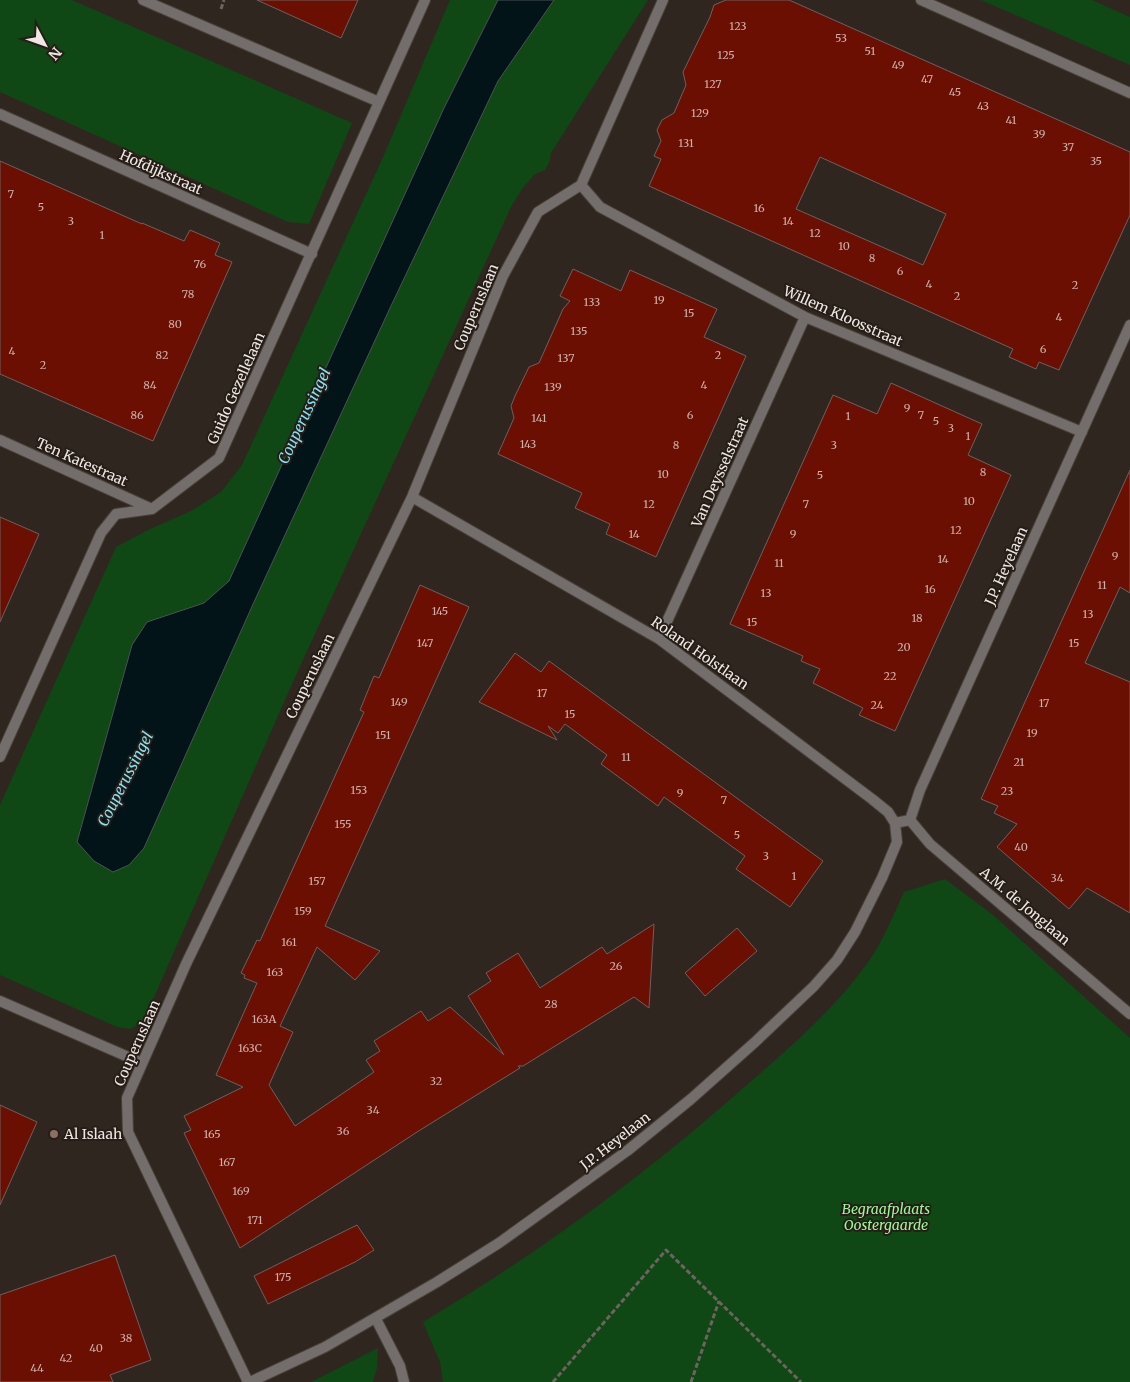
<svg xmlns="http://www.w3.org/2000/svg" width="1130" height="1382" viewBox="0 0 1130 1382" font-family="Merriweather,serif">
  <rect width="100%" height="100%" fill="#302620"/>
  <path fill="#0f4715" d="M0,0H72L352,123L309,224L288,222L0,92Z
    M450,0H498L444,108L229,581L204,603L147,622L132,645L77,842L129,865L144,848L254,602L390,308L498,81L554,0H648L551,153L549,163L545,170L535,174L522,189L511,207L292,684L144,1020L131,1029L117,1027L0,975V805L116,547L148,530L191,511L221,492L242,465L384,155Z
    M981,0H1092L1130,17V65Z
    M945,879L993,915L1130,1038V1382H443L440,1362L423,1322C539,1253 648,1173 749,1083C789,1048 831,1012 863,969C881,946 892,918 904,892Z
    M378,1348L377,1368L373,1382H311Z"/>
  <path fill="#031418" stroke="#4a5355" d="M498,0H554L498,81L390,308L254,602L144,848L129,865L113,872L94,861L77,842L132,645L147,622L204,603L229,581L444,108Z"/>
  <path fill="#6c0f03" stroke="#6d605d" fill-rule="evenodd" d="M257,0H358L341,38Z
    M726,0H789L1130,152V215L1059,370L1039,362L1036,369L1009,357L1013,349L649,186L661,159L654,156L661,141L657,130L662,120L674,113L686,85L683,72L710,17L714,5ZM820,157L946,214L923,265L796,209Z
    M0,161L142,224V223L184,241L190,230L220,243L215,255L232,262L153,441L0,374Z
    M573,269L621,291L630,270L717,309L704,337L746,356L656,557L606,534L610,524L575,508L582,493L498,454L514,418L511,406L515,396L529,367L539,363L563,309L570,301L560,296Z
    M891,383L982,424L968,455L1011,475L895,731L859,715L863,708L813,683L820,669L801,661L803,656L730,624L833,395L877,414Z
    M1130,470V593L1120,587L1085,663L1130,682V913L1087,888L1069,909L997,847L1017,824L994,813L998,806L981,799Z
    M0,517L39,534L0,622Z
    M420,585L469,607L325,926L380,951L355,980L317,947L280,1026L293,1032L269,1085L295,1126L374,1072L366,1060L380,1051L374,1041L421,1011L428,1021L450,1007L504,1055L468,996L491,981L486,973L518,953L540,988L602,947L607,954L654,924L649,1008L634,997L523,1066H518L520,1068L417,1132L240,1248L184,1133L191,1130L184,1116L243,1087L216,1075L257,983L244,978L245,975L241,973L257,940L260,941L364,712L360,710L374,676L379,678Z
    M515,653L541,672L549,661L823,861L790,907L736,869L745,856L664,797L658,806L635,789L601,764L607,755L565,724L558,733L548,726L557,740L479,702Z
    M737,928L757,951L705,996L685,973Z
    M0,1105L37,1122L0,1205Z
    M357,1225L374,1250L355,1262L268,1304L254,1276Z
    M115,1255L151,1360L110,1375L113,1382H0V1295Z"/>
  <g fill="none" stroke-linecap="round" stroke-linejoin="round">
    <g stroke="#4b413b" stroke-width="12">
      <path id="lane" d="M376,1319L400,1366L404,1382"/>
    </g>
    <g stroke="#4b413b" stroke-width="12">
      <path id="street" d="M143,0L379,102
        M921,0L1130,93
        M0,114L312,254
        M581,185L600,207L805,317L1082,432
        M0,440L152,509
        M412,497L659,639L872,799L888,812L895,823L910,820L930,844L1130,1014
        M659,639L805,317
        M0,757L101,533L116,514L152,509L219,458L425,0
        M910,820L920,790L1130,325
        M0,1001L142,1063
        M248,1382L128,1132L127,1098L186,964L412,497L503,276L538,212L581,185L663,0
        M250,1382L325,1347L437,1282L499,1243L627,1151L691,1099L754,1043L814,986L837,960L855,932L882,878L897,842L895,823"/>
    </g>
    <path stroke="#6d645f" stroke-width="3" stroke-dasharray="5 2.5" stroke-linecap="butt" d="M221,9L224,0
      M553,1382L666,1250L801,1382
      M691,1382L719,1301"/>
    <use href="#lane" stroke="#736e6b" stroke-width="10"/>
    <use href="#street" stroke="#736e6b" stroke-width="10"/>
  </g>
  <circle fill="#8d6e63" stroke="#261d17" stroke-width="2" cx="54" cy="1134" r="5"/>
  <g text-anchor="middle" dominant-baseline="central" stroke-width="4" stroke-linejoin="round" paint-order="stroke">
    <g font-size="11" fill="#ceb1ab">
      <text x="738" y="26">123</text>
      <text x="841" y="38">53</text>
      <text x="870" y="51">51</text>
      <text x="726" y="55">125</text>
      <text x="898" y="65">49</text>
      <text x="927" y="79">47</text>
      <text x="713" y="84">127</text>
      <text x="955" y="92">45</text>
      <text x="983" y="106">43</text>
      <text x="700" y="113">129</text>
      <text x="1011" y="120">41</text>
      <text x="1039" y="134">39</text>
      <text x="686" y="143">131</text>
      <text x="1068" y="147">37</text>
      <text x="1096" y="161">35</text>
      <text x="11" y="194">7</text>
      <text x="41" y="207">5</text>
      <text x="759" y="208">16</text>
      <text x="71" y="221">3</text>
      <text x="788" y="221">14</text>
      <text x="815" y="233">12</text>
      <text x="102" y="235">1</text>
      <text x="844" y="246">10</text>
      <text x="872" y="258">8</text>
      <text x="200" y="264">76</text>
      <text x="900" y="271">6</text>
      <text x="929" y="284">4</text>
      <text x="1075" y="285">2</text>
      <text x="188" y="294">78</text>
      <text x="957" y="296">2</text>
      <text x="659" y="300">19</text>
      <text x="592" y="302">133</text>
      <text x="689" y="313">15</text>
      <text x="1059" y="317">4</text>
      <text x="175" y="324">80</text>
      <text x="579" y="331">135</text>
      <text x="1043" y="349">6</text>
      <text x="12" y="351">4</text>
      <text x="162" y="355">82</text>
      <text x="718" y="355">2</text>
      <text x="566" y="358">137</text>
      <text x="43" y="365">2</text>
      <text x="150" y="385">84</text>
      <text x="704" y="385">4</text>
      <text x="553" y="387">139</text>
      <text x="907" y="408">9</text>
      <text x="137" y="415">86</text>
      <text x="690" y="415">6</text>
      <text x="921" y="415">7</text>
      <text x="848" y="416">1</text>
      <text x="539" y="418">141</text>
      <text x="936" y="421">5</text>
      <text x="951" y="428">3</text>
      <text x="968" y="436">1</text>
      <text x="528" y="444">143</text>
      <text x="676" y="445">8</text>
      <text x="834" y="445">3</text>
      <text x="983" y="472">8</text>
      <text x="663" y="474">10</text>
      <text x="820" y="475">5</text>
      <text x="969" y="501">10</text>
      <text x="649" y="504">12</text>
      <text x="806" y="504">7</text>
      <text x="956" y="530">12</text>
      <text x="634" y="534">14</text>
      <text x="793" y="534">9</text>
      <text x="1115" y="556">9</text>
      <text x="943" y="559">14</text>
      <text x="779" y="563">11</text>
      <text x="1102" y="585">11</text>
      <text x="930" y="589">16</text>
      <text x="766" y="593">13</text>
      <text x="440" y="611">145</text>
      <text x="1088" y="614">13</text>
      <text x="917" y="618">18</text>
      <text x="752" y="622">15</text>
      <text x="425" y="643">147</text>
      <text x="1074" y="643">15</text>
      <text x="904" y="647">20</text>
      <text x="890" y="676">22</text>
      <text x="542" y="693">17</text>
      <text x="399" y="702">149</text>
      <text x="1044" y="703">17</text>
      <text x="877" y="705">24</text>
      <text x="570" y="714">15</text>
      <text x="1032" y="733">19</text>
      <text x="383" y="735">151</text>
      <text x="626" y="757">11</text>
      <text x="1019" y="762">21</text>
      <text x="359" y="790">153</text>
      <text x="1007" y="791">23</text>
      <text x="680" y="793">9</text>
      <text x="724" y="800">7</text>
      <text x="343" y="824">155</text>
      <text x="737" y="835">5</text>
      <text x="1021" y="847">40</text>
      <text x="766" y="856">3</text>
      <text x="794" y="876">1</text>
      <text x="1057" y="878">34</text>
      <text x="317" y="881">157</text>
      <text x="303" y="911">159</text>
      <text x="289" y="942">161</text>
      <text x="616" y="966">26</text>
      <text x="275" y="972">163</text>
      <text x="551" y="1004">28</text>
      <text x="264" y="1019">163A</text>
      <text x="250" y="1048">163C</text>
      <text x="436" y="1081">32</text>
      <text x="373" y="1110">34</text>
      <text x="343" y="1131">36</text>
      <text x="212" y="1134">165</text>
      <text x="227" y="1162">167</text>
      <text x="241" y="1191">169</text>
      <text x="255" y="1220">171</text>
      <text x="283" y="1277">175</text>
      <text x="126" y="1338">38</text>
      <text x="96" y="1348">40</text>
      <text x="66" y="1358">42</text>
      <text x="37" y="1368">44</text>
    </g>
    <g font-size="14" fill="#eee7e3" stroke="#261d17">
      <text transform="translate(161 172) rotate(24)">Hofdijkstraat</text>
      <text transform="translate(476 307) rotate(-67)">Couperuslaan</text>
      <text transform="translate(843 316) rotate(24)">Willem Kloosstraat</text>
      <text transform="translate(236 388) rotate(-66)">Guido Gezellelaan</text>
      <text transform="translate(82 462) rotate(24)">Ten Katestraat</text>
      <text transform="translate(720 472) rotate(-66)">Van Deysselstraat</text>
      <text transform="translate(1006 566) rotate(-66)">J.P. Heyelaan</text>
      <text transform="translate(700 653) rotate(35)">Roland Holstlaan</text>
      <text transform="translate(310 676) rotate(-64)">Couperuslaan</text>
      <text transform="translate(1025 906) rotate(40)">A.M. de Jonglaan</text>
      <text transform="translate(137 1043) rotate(-66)">Couperuslaan</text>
      <text transform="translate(615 1141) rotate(-38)">J.P. Heyelaan</text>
    </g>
    <g font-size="14" fill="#eee7e3" stroke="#261d17" text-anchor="start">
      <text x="64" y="1134">Al Islaah</text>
    </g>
    <g font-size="14" font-style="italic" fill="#99fa9b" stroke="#261d17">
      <text x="886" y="1209">Begraafplaats<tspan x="886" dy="16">Oostergaarde</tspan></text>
    </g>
    <g font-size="15" font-style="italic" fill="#84e4f8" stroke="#261d17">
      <text transform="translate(304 416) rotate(-65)">Couperussingel</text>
      <text transform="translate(125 779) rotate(-63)">Couperussingel</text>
    </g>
  </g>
  <g transform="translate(45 45) rotate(131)" stroke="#261d17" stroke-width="4" paint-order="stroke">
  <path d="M0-4L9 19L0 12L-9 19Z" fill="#eee7e3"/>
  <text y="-8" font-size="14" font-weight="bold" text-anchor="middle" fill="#eee7e3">N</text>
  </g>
</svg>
